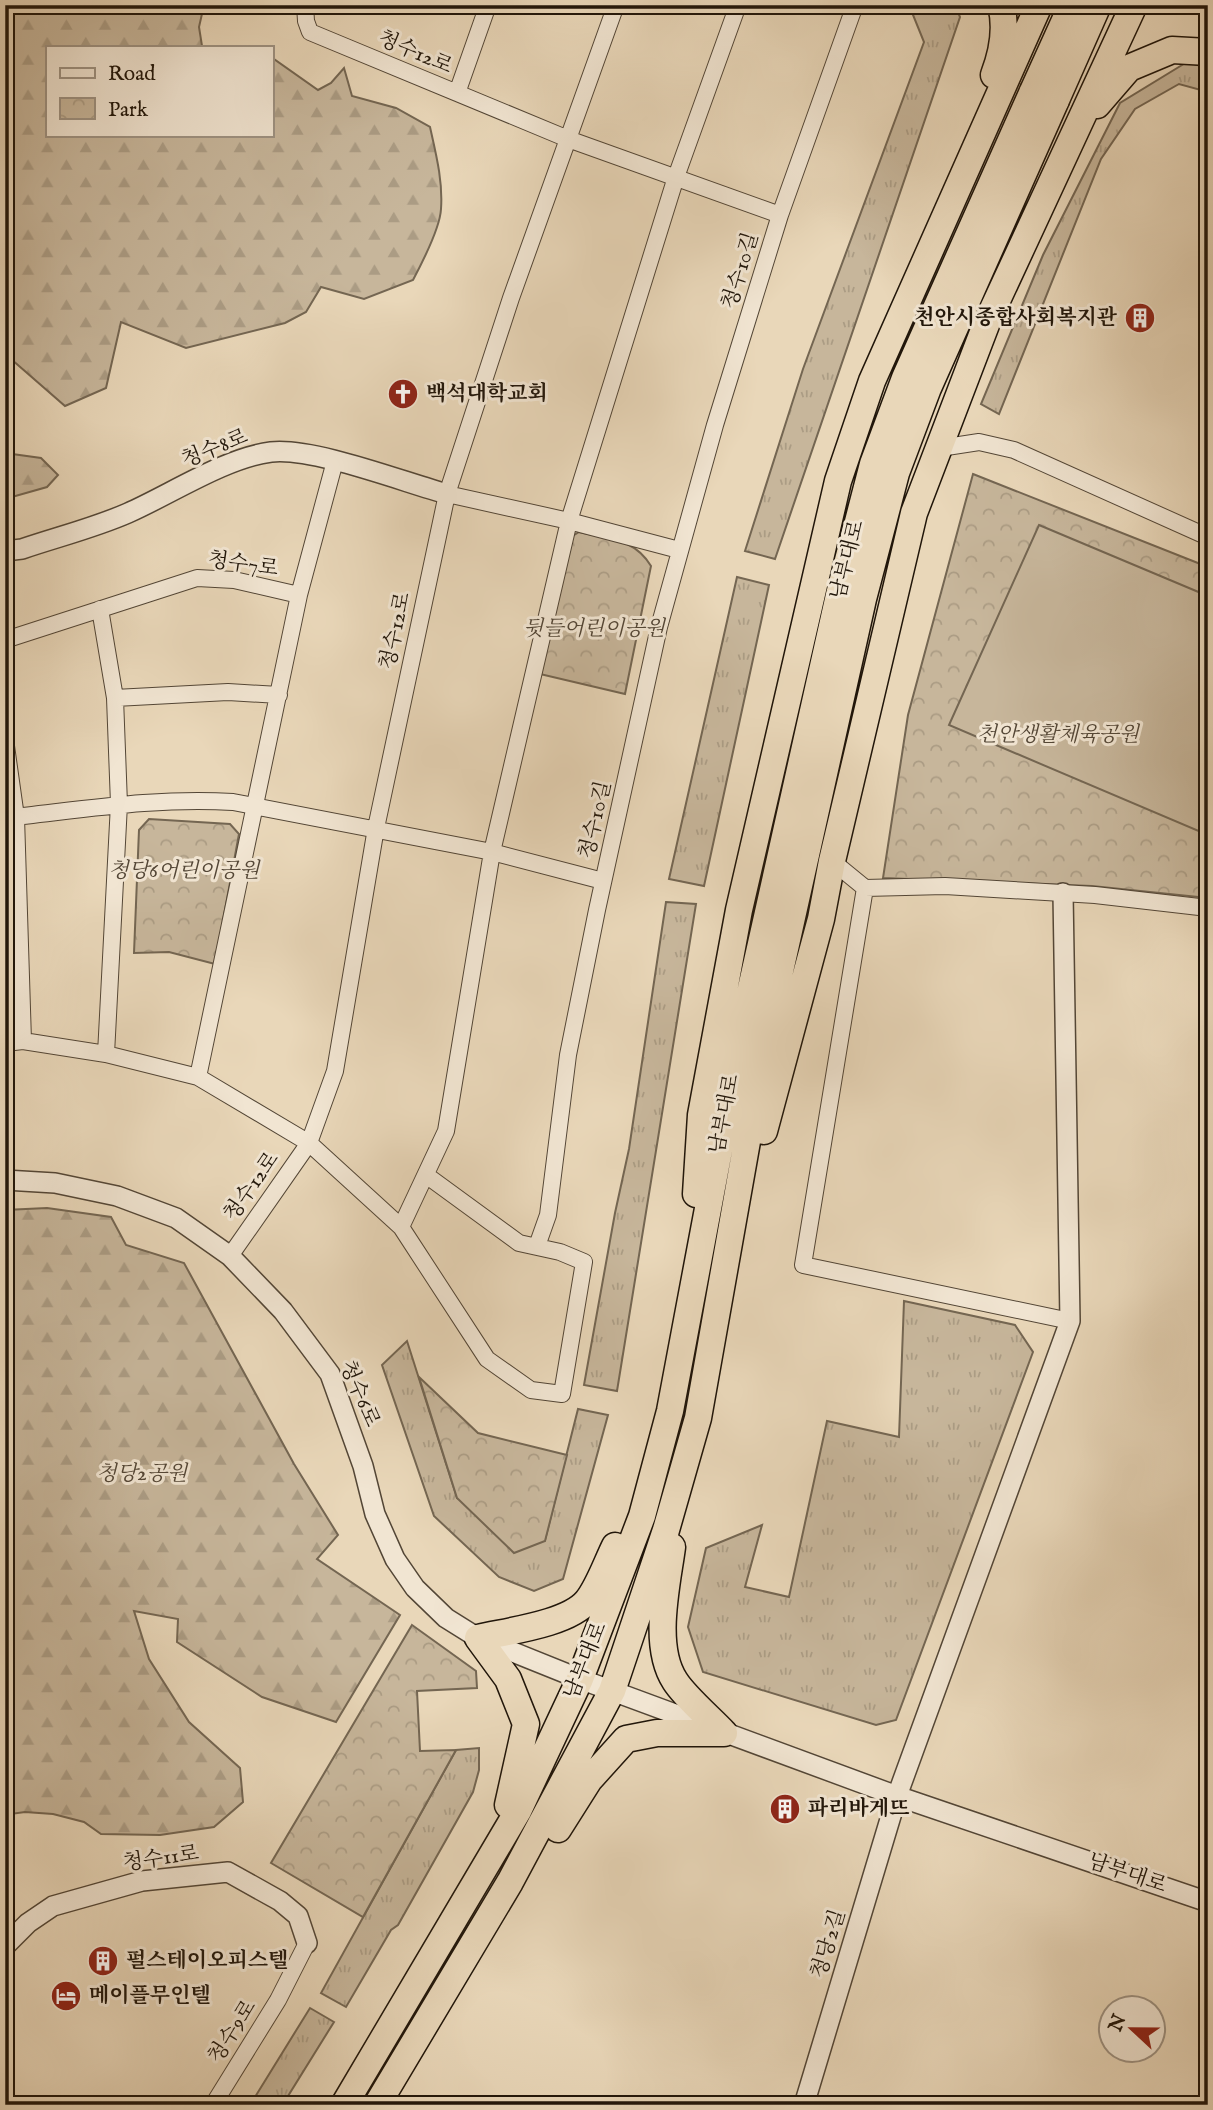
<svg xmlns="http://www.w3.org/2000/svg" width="1213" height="2110" viewBox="0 0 1213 2110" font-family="'IM FELL English','Noto Serif KR',serif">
  <defs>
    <pattern id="grass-tufts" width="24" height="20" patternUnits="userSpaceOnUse" patternTransform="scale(1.75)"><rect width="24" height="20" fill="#c7b69b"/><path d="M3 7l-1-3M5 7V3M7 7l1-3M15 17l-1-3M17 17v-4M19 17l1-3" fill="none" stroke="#ab9c84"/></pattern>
    <pattern id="forest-firs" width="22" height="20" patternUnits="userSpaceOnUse" patternTransform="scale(1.75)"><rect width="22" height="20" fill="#c7b69b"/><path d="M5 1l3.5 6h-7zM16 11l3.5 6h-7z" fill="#ab9c84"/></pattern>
    <pattern id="park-crowns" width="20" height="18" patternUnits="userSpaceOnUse" patternTransform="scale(1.75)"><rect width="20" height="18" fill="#c7b69b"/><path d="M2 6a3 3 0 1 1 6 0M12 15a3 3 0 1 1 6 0" fill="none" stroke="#ab9c84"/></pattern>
  </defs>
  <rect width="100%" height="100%" fill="#e9d7b9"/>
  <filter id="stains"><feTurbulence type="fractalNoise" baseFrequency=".00286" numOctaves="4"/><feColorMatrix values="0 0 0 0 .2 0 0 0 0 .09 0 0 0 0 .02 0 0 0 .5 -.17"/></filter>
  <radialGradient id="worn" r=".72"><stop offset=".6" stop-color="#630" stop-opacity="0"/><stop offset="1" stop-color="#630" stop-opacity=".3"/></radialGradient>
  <path fill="url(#grass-tufts)" stroke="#746652" stroke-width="2" d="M909,5H955L960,17L775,559L745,551L803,369L924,42Z
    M1187,62L1208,68V92L1179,84L1135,109L1101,159L999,414L981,404L1043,255L1120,103Z
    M737,577L769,585L704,886L669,879Z
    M666,902L696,904L617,1391L584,1385L615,1213L629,1149Z
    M904,1301L1015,1325L1033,1352L896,1720L876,1725L703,1672L688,1627L706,1548L762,1525L745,1587L789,1597L827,1421L899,1437Z
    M407,1341L457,1498L545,1540L578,1409L608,1415L563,1579L534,1591L499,1577L434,1516L382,1365Z
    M479,1748V1770L473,1792L398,1925L391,1930L346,2007L321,1993L456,1750Z
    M310,2008L334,2022L288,2096L279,2105H250Z"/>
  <path fill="url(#forest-firs)" stroke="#746652" stroke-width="2" d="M5,5H204L199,27L202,46L206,47H47V135H271V57L318,90L331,83L344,68L352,96L396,108L430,127C436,154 443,181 441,209C440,228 422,263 413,280L364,299L321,287L306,312L285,323L186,348L121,322L106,388L65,406L11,359H5Z
    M5,453L41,458L58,475L47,487L5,499Z
    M47,1208L111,1217L126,1245L184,1263L294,1464L338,1535L317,1559L400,1615L336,1722L262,1697L177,1642L178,1619L134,1611L149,1659L189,1722L240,1768L243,1802L214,1827L160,1835L101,1834L84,1822L53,1814L25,1812L11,1814L5,1796V1210Z"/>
  <path fill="url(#park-crowns)" stroke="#746652" stroke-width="2" d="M973,474L1208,567V898L1092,886L883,878L908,715Z
    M579,532C609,539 634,538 651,566L625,694L540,674L571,537Z
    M149,819L230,824L239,834L215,964L169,952L134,953L139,830Z
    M419,1377L478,1433L567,1455L545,1541L514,1553L457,1498Z
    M412,1625L476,1671L477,1688L417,1691L420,1751L456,1750L363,1917L271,1863Z"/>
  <path fill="#c7b69b" stroke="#746652" stroke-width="2" d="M1039,525L1208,596V835L949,725Z"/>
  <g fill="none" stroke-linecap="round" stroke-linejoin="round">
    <g stroke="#534636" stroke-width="18">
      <path id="minor" d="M305,5L306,21L310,32L568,139L780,215
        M457,93L488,5
        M940,448L979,442L1014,450L1208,537
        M447,494L569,521L679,550
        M100,609L115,698L119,804L106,1054
        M5,640L197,578L234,580L299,595
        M115,698L228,692L279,695
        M5,739L16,817L23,1041
        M5,818C81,810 156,797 233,802L492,852L603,881
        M832,861L865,888L945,886L1095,895L1208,908
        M865,888L803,1265L1070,1321
        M5,1043L23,1041L106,1054L198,1077L309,1143L401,1227L487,1359L531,1390L562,1394L584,1262L560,1252L519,1243L426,1175
        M198,1077L299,595L335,461
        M401,1227L446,1131L492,852L569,521L676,177L738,5
        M537,1246L548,1215L568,1055L597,910L659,627L715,425L780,215L855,5
        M230,1256L309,1143L335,1071L376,828L447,494L511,298L616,5
        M213,2105L278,2000L307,1943"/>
    </g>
    <g stroke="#534636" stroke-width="22">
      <path id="tertiary" d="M5,551L22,549C57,537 94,528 128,513C171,494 225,458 271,452C313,447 403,482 447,494
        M5,1180L55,1183L117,1196L176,1218L230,1256L283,1311L330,1374L363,1466L375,1514L395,1559L415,1588L446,1618L478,1638L580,1679L897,1796L1208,1902
        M5,1946L28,1923L53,1906L142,1881L228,1872L280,1901L298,1916L307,1943
        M804,2105L897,1796L1070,1321L1063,893"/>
    </g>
    <g stroke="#21160a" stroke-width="29">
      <path id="trunk" d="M994,75C1002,54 1007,28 1001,5
        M1097,105L1129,68L1172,50L1208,52
        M764,1131L821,919L832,861L914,513L987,322L1134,5
        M696,1194L701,1115L739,910L838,481L872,381L1039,5
        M672,1547C667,1585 652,1646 675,1681C685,1697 710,1718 724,1733
        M508,1805L526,1724L508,1679L478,1638C508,1631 568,1624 587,1601C598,1588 607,1562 615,1546
        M558,1829L589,1780L626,1739L657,1733H724
        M344,2105L518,1811L580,1679L642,1516L670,1411L741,1033L839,595L873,464L905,378L1033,91
        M377,2105L510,1882L612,1691L666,1530L698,1418L766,1034L863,599L896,473L928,388L1056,100"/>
    </g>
    <use href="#minor" stroke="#f1e5d2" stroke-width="16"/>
    <use href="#tertiary" stroke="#f1e5d2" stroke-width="19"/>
    <use href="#trunk" stroke="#e9d7b9" stroke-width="26"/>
    <g stroke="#21160a" stroke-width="29" stroke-linecap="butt">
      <path id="trunk-bridge" d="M1033,91L1072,5
        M1056,100L1098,5"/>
    </g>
    <use href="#trunk-bridge" stroke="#e9d7b9" stroke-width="26"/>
  </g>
  <defs>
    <g id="building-disc" transform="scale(1.575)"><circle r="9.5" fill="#8f2418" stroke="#f1e5d2"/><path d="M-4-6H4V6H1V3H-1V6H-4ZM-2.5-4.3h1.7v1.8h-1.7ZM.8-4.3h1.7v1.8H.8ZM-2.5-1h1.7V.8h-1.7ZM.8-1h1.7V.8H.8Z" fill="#fff"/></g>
    <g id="church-disc" transform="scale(1.575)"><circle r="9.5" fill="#8f2418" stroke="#f1e5d2"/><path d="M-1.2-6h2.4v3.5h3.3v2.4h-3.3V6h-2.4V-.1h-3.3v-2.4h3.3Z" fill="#fff"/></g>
    <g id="hotel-disc" transform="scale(1.575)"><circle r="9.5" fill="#8f2418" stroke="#f1e5d2"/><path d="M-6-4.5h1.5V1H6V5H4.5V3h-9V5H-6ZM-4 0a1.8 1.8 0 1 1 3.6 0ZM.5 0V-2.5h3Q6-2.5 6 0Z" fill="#fff"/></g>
  </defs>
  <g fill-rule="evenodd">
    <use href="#building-disc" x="1140" y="318"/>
    <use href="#church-disc" x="403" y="394"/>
    <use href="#building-disc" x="785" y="1809"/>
    <use href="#building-disc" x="103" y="1961"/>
    <use href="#hotel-disc" x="66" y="1996"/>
  </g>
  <g text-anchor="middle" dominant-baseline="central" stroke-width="6" stroke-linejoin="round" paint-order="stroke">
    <g font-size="21" fill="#21160a" stroke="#f1e5d2">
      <text transform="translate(415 53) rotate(23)">청수12로</text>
      <text transform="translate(741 271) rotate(-73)">청수10길</text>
      <text transform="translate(215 449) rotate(-22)">청수8로</text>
      <text transform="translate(848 560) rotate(-76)">남부대로</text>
      <text transform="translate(243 565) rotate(8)">청수7로</text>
      <text transform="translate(396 631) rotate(-78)">청수12로</text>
      <text transform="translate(596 820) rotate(-77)">청수10길</text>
      <text transform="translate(725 1114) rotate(-79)">남부대로</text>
      <text transform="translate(252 1187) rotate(-55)">청수12로</text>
      <text transform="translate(359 1394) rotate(67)">청수6로</text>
      <text transform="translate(586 1661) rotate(-68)">남부대로</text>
      <text transform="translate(161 1859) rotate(-8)">청수11로</text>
      <text transform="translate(1127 1874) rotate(19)">남부대로</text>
      <text transform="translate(829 1944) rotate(-73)">청당2길</text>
      <text transform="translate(233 2032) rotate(-58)">청수9로</text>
    </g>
    <g font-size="21" font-weight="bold" fill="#21160a" stroke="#f1e5d2" text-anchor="start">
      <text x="1117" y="318" text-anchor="end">천안시종합사회복지관</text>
      <text x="426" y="394">백석대학교회</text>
      <text x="808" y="1809">파리바게뜨</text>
      <text x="126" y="1961">펄스테이오피스텔</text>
      <text x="89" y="1996">메이플무인텔</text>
    </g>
    <g font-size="21" font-style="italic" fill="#534636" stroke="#f1e5d2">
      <text x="594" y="629">뒷들어린이공원</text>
      <text x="1058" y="735">천안생활체육공원</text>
      <text x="184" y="871">청당6어린이공원</text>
      <text x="142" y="1474">청당2공원</text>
    </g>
  </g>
  <rect width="1213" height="2110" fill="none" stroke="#e9d7b9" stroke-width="28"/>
  <rect x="7" y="7" width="1199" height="2096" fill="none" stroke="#21160a" stroke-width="3.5"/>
  <rect x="14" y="14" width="1185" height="2082" fill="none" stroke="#21160a" stroke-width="2"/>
  <rect x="46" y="46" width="228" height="91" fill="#f1e5d2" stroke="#9e9282" stroke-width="2"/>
  <rect x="60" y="68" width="35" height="10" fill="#f1e5d2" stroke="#9e9282" stroke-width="2"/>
  <text x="108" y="80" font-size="21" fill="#21160a">Road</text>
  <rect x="60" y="98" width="35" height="21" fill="url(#park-crowns)" stroke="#9e9282" stroke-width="2"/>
  <text x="108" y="116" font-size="21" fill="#21160a">Park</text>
  <g transform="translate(1132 2029) rotate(292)"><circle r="33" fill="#f1e5d2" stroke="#9e9282" stroke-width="2"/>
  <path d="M0-5L12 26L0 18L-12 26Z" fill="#8f2418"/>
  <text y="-10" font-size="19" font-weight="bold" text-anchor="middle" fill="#21160a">N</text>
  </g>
  <rect width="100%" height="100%" filter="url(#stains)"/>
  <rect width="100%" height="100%" fill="url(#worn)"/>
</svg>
